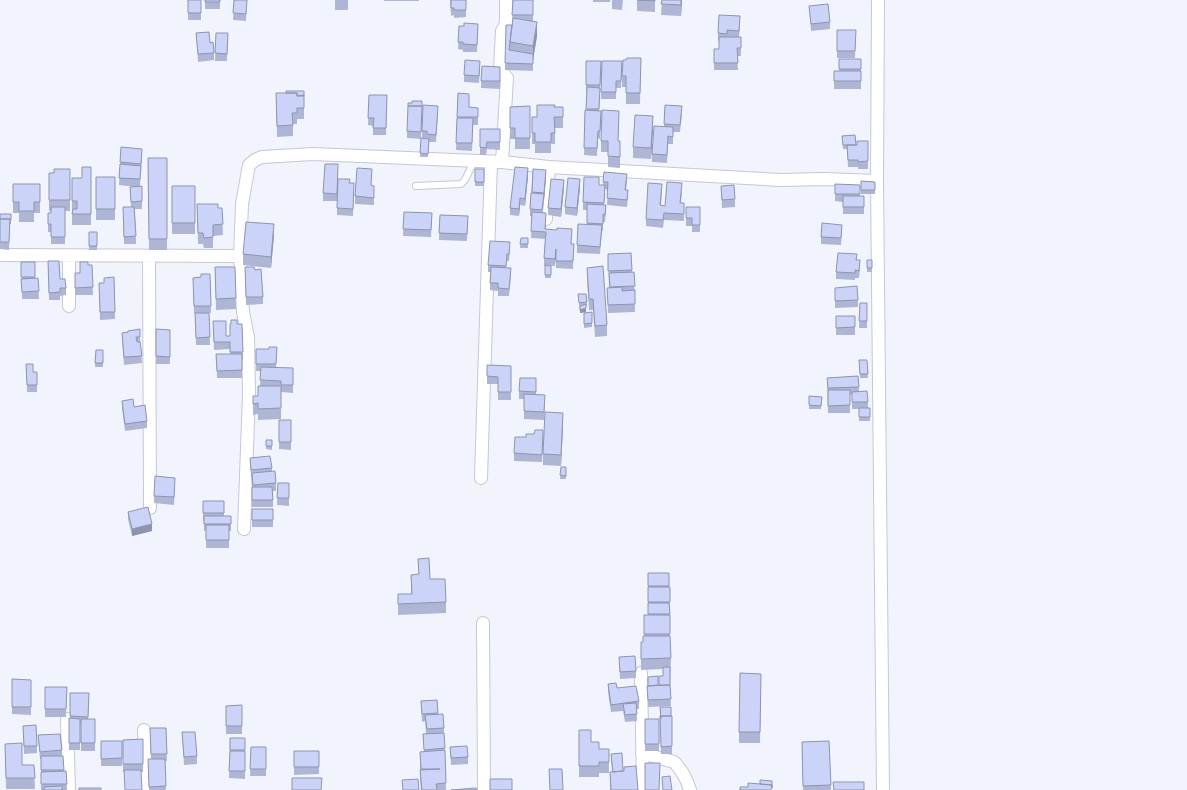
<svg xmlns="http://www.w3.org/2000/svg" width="1187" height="790" viewBox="0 0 1187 790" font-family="Jost,sans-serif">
  <rect width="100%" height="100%" fill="#f2f4fd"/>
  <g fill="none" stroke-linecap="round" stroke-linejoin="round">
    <g stroke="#c6c8d1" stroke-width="8">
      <path id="lane" d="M416,186L461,184L465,180L474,161"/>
    </g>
    <g stroke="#c6c8d1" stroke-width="14">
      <path id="street" d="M878,0L877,181L883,790
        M502,162L507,78L500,69L502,31L506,24V0
        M546,219L549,167
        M0,255L240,256L242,204L249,165L255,160L262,157L313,154L502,162L549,167L781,180L824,179L877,181
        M69,256V306
        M149,256L150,508
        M240,256L243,312L248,337L249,395L244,529
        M481,478L491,162
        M483,623L484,790
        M641,673L643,790
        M67,719L69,790
        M144,730L146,790
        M642,753L674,762C682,770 687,780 690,790"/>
    </g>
    <use href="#lane" stroke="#fff" stroke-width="6"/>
    <use href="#street" stroke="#fff" stroke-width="12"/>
  </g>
  <path fill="#afb6d5" d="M188,0H201V20H188Z
    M205,0H220V9H205Z
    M234,0H247L246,21L233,20Z
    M335,0H348V10H335Z
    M384,0H419V1H384Z
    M450,0H466V17L454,18V15L451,16Z
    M513,0H533V21L537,36L533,61V71L505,70V63L513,22Z
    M593,0H610V2H593Z
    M612,0H623L622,10L612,9Z
    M637,0H655V12L637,11Z
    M662,0H682L681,16L661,15Z
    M809,6L830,22V29L811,31Z
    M478,24L477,52H463V50L458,49L459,26H464Z
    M740,24L739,37H741V56H737L738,70H714V49H719V41H718V33Z
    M837,30H856L855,58H837Z
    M196,33L210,43L214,53V60L198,62Z
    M216,33H228L227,61H215Z
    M641,58L640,104H626V87H622V76Z
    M839,59H861V89H834V71H839Z
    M586,61H601L599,111H601L600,139L598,138L597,156L584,155L585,110H586L587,92H586Z
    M602,61H622L621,88H616V99H601Z
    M482,66L500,67V89L481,88Z
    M480,68L479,83L464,82V75Z
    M304,91V119H297V124H293V136L277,137L276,93H286Z
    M458,93L469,107L478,108V125H473L472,151L456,150L457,118Z
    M369,95H387L386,135H373V126L368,125Z
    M665,105L682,114L680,132H673V144H668L667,163L652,162V154L664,126Z
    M530,106V149H515V139H510V107Z
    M555,107H563V128H555V144H551V153H535V144H532V117H537Z
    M438,113L436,142H429L428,157H420L421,139L407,138V131L422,114L421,138L427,139V138H422V131Z
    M619,122L618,141L620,152V168L608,167V152H601V141Z
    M653,127L651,159L633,158V147Z
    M480,129H500V150L487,149L486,155H480Z
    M855,135L856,145H857L868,141V169H858V167H848L847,149H843L842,136Z
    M121,147L142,156L140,186L142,201V209H135L136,244H124L123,207H131L130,187H136L119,185Z
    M148,158H167V250H149Z
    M91,167V225H72V178H82Z
    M70,169V211H65V244H51V232H48V213H51V211H49V173H54Z
    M475,169H484V186H475Z
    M533,169L546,177L543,213L546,220V229L572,244H574L573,269L556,268V259L555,266H551V278H545V266H544V258L545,239L531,238L532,216H530V209Z
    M338,172L337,201H323V193Z
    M604,172L627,181L626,190L628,197L627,207L607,205L608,190L605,189L604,205L606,212L605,222H603V231H602L600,254L577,253V245L587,224V210H583V202L599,185H603Z
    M528,176L525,206L520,205L519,216L510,215V208Z
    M96,177H115V220H96Z
    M861,181L875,182V194H861Z
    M349,183L354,190L353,216L337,215V208Z
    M13,184H40V213H34V222H19V213H13Z
    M835,184L860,185V196H864V214H843V202L835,201Z
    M371,185L374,193V205L355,204V196Z
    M172,186H195V234H172Z
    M721,186L735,199V207L722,208Z
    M564,187L561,217L548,215V208Z
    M580,187L577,216L565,214V207Z
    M662,191L661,206H665L682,191L681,203L684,210V221L664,220L663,228L646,226V219Z
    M197,204L218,208H222L223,235L213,236V248H204L203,244H198Z
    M686,207H700V232H692V226H686Z
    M404,212L432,213L431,237L403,236Z
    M0,214H11V224H10L9,250L0,249Z
    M440,215L468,216L467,241L439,240Z
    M89,232H97V250H89Z
    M842,232L841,245L821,244V237Z
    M274,235L271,268L243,265V254Z
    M521,238H528V248H520Z
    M510,250L509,261H507L506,268L511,276L509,296H498V291L490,290V272H488V265Z
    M608,254L632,270V272H634L635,312L608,313L607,288H609Z
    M857,260L860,268L859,278H855V280L836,279V272Z
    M867,260H872V272H867Z
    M48,261L66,288V295L60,296V300H49Z
    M21,262H35V278H38L39,299H22Z
    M92,265L93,295H75V273H80Z
    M215,267H235L236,309L216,310Z
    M245,267L255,270L263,297V304L246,305Z
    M587,268L607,325V336L595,337L593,310H589L587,279Z
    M210,274L211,313H209L210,345H196L195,313H199H194L193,278L201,277Z
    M114,277L115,319L100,320L99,283H104Z
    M835,288L858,300V307L835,308Z
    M578,294L587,302V306H586V312L580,313Z
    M860,303H867V328H859Z
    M592,312V327L584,328V313Z
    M836,316H855V335H836Z
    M213,321L226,336H230L237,324H242L243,359H242V378H217L216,354H230V349L214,350Z
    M156,329L170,330V364H156Z
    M122,333L140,337L142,363L124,365L122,340Z
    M277,347L276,368L293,375V393L281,392V388V419L258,420V414L253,415V396H258V386H260L261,371H256V349H269Z
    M96,350H103V367H95Z
    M859,360H867L868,378H860Z
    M26,364L33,372H37V392H27Z
    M487,365L511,366V400H498V384H487Z
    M858,376L859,391L868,402V408H870V421H859V409H852V394L850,395V413H828L827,378Z
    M536,378V395L545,402L544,420L524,419V399H519V391Z
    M809,396L822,397L821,409H809Z
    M122,401L134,407L147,421V428L125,431L122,408Z
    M279,420H291V450L279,449Z
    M563,424L561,466L543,465V454Z
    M543,438L542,462L514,461V453Z
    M266,440H272V450L266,449Z
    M250,458L272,468V471L276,483V491H273V507H252V487L250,465Z
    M561,467H566V479H560Z
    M278,483H289V506L277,505Z
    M175,485L174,505L154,503V496Z
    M203,501H224V516H231V531H229V548H206V531H204V521H203Z
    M252,509H273V527H252Z
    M128,512L152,531L132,536L128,519Z
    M418,559L430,579L446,602V613L398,615V594H411V575L419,574Z
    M648,573H669L670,636L671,658L670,685L671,706L648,707L647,686L659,685L663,676V669L641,670V642H643L644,636V615H648Z
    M619,657L636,671V678L620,679Z
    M12,679L31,680V715L12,714Z
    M608,684L617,688L639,701V709H637V721L625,722L623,711L611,712L608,692Z
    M761,685L760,743H739V732Z
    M45,687H67L66,717H45Z
    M70,693H89L88,719H95V751H81V724H80V750H69V718H70Z
    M437,700L438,714L444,728V735L446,790H421L420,778V752L424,751L423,734H426L425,721L422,722L421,701Z
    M242,705V734H226V706Z
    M660,707L672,716V754H661Z
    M645,719H659V751H645Z
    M23,726L37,746V753L24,754Z
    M150,728H166L167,761H165L166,790H149L148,759H151Z
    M579,730L591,742L599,749H609V773H599V777H579Z
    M182,732L197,756V764L184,765Z
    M38,735L62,750V756H63L64,771H66L67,790H41V759H40Z
    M230,738H245V779L229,778Z
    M143,739V772H123V740Z
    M101,741H122V766H101Z
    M829,741L831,790H803L802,742Z
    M5,744L22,765H34L35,789H6Z
    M251,747H266V776H250Z
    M450,747L468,757V764L451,765Z
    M294,751H319V774L294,775Z
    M611,754L623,771H624V767L638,790H610V772H612Z"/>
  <path fill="#8e94ae" d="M681,0H682L681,16Z
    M537,22V36L533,60V46Z
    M653,116V127L651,159V148Z
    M528,168V176L525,206V199Z
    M546,170V177L544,200V193Z
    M580,179V187L577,216V208Z
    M564,180V187L561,217V209Z
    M520,198V205L519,216V209Z
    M274,224V235L271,268V257Z
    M586,308V312L580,313V310Z
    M563,413V424L561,466V455Z
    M152,524V531L132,536V529Z"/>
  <path fill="#cbd4f8" stroke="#8e94ae" d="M188,0H201V13H188Z
    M205,0H220V2H205Z
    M234,0H247L246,14L233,13Z
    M451,0H466V10H454V8H451Z
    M513,0H533V15H512Z
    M637,0H655V1Z
    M662,0H681V5L661,4Z
    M828,4L830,22L811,24L809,6Z
    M719,15L740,16L739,31L727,30V34L718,33Z
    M513,18L537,22L533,46L510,42Z
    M464,23L478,24L477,45L463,44V42H458L459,26H464Z
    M506,25H512L509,50L533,54V64L505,63Z
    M837,30H856L855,51H837Z
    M209,32L210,43L213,42L214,53L198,54L196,33Z
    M216,33H228L227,54L215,53Z
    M719,37H741V48H737L738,63H714V49H719Z
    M627,58H641L640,93H626V76H622L623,60H626Z
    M839,59H861V69H839Z
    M465,60L480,61L479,76L464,75Z
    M586,61H601L600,85H586Z
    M602,61H622L621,81H616V92H601Z
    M482,66L500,67V81H481Z
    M834,71H861V81H834Z
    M587,87L600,88L599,109H586Z
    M286,91H304V96H297V93H286Z
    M276,93H297V96L304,95V108H297V113H292L293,125L277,126Z
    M458,93L469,94V107L478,108V117H457Z
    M369,95H387L386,128H373L374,118H368Z
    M412,101H422V106H408V103H412Z
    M423,105L438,106L436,135L427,134V131H422Z
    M537,105H555L554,107H563V117H554L555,133H551V142H535V133H532V117H537Z
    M665,105L682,106L680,125L664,124Z
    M408,106H422L421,132L407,131Z
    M530,106V138H515V128H510V107Z
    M585,110L601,111L600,131H598L597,148H584Z
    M602,110L619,111L618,141H620V157L608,156V141H601Z
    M635,115L653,116L651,148L633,147Z
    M457,118H473L472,143H456Z
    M654,126L673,127V137L668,136L667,155L652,154Z
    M480,129H500V142H487L486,148L480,147Z
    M855,135L856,145H843L842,136Z
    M421,138L429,139L428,154L420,153Z
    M857,141H868V161L858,162V160H848L847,145H857Z
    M121,147L142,149L141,164L120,162Z
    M148,158H167V239H149Z
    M120,164L141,166L140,179L119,178Z
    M325,164H338L337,194L323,193Z
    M82,167H91V214H72L73,209H77V201H72V178H82Z
    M515,167L528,168L525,199L520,198L519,209L510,208Z
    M357,168L372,169L371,185L374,186V198L355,196Z
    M54,169H70V200H49V173H54Z
    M475,169H484V182H475Z
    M533,169L546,170L544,193L532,192Z
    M604,172L627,174L625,190H628L627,200L607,198L608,182H603Z
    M96,177H115V209H96Z
    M584,177H599V185H605L604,203L583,202Z
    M568,178L580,179L577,208L565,207Z
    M338,179H350L349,183H354L353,209L337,208Z
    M551,179L564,180L561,209L548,208Z
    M861,181L875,182V190H861Z
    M667,182L682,183L680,203H684V214L664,213L663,220L646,219L648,183L662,184L660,205L665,206Z
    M13,184H40V202H34V211H19V202H13Z
    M835,184L860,185V194H835Z
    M734,185L735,199L722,200L721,186Z
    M142,186V201L131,202L130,187Z
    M172,186H195V223H172Z
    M531,193L544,194L542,210L530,209Z
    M843,196H864V207H843Z
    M197,204H218V208H222L223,224L213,225V237L204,238L203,233H198Z
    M587,204L606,205L605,215L603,214V224L587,223Z
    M51,207H65V237H51V224H48V213H51Z
    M123,207H134L136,236L124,237Z
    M686,207H700V225H692V218H686Z
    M404,212L432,213L431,230L403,229Z
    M532,212L546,213L545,229L557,230V228L572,229L571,244H574L573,261H556V249L555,259L544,258L546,232L531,231Z
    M0,214H11V220H10V219H0Z
    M440,215L468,216L467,234L439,233Z
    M0,219H10L9,242H0Z
    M246,222L274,224L271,257L243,254Z
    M822,223L842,225L841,238L821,237Z
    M578,224L602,225L600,247L577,245Z
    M89,232H97V246H89Z
    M521,238H528V244H520Z
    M490,241L510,242L509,254H507L506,266L488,265Z
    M631,253L632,270L608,271V254Z
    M838,253L857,254L856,260H860L859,271L855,270V273L836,272Z
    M867,260H872V268H867Z
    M48,261H59L60,279H65L66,288H60V292L49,293Z
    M21,262H35V277H21Z
    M80,262H88V265H92L93,287L75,288V273H80Z
    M545,265L551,266V275H545Z
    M603,266L607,325L595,326L593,299H589L587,268Z
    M215,267H235L236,298L216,299Z
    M245,267H254L255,270L261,269L263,297H246Z
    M491,267L511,268L509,289L498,288V283H490Z
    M634,272L635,286L610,287L609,273Z
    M201,274H210L211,306H194L193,278L201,277Z
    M114,277L115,312H100L99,283H104V278Z
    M38,278L39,291L22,292L21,279Z
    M857,286L858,300L835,301V288Z
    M622,287V291L635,290V304L608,305L607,288Z
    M578,294H586L587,302L579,303Z
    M860,303H867V321H859Z
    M586,304V308L580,310V306Z
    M592,312V323L584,324V313Z
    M195,313H209L210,337L196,338Z
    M836,316H855V327L836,328Z
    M231,320H237V324H242L243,352H230V342H214L213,321H226V336H230V324H231Z
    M140,329V337H136L137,342H140L142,356L124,357L122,333L128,332V331Z
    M156,329L170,330V357L156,356Z
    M269,347H277L276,364H256V349H269Z
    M96,350H103V363H95Z
    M216,354H242V370L217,371Z
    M859,360H867L868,374H860Z
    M26,364H33V372H37V385H27Z
    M487,365L511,366V392H498V377L487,376Z
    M261,367L293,368V385H281V381L260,380Z
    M858,376L859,387L828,388L827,378Z
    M520,378H536V392L519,391Z
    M258,386H281V408L258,409V403L253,404V396H258Z
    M828,390H850V405L828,406Z
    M867,391L868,402H852V392Z
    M524,394L545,395L544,412L524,411Z
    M809,396L822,397L821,406L809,405Z
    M133,399L134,407L145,405L147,421L125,424L122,401Z
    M859,408H870V417H859Z
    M545,412L563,413L561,455L543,454Z
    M279,420H291V442H279Z
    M535,430H543L542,455L514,453L515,437H526V434H534Z
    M266,440H272V446H266Z
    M270,456L272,468L251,470L250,458Z
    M561,467H566V476L560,475Z
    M275,471L276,483L253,485L252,473Z
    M155,476L175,478L174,497L154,496Z
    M278,483H289V498H277Z
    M252,487H272L273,500H252Z
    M203,501H224V513H203Z
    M148,507L152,524L132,529L128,512Z
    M252,509H273V520H252Z
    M204,516H231V524H204Z
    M206,525H229V540H206Z
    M429,558L430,579H445L446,602L398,604V594H412L411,575L419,574L418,559Z
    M648,573H669V586H648Z
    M648,587H670V602H648Z
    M648,603H669L670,614H648Z
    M644,615H670V634H644Z
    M643,636H670L671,658L641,659V642H643Z
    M635,656L636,671L620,672L619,657Z
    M663,667H670V685H659V676H663Z
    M740,673L761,674L760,732H739Z
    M658,676V685L648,686V677Z
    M12,679L31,680V707H12Z
    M616,683L617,688L636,686L639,701L611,705L608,684Z
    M670,685L671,699L648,700L647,686Z
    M45,687H67L66,709H45Z
    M70,693H89L88,717L70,716Z
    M437,700L438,713L422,714L421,701Z
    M636,703L637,714L625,715L623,704Z
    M242,705V726H226V706Z
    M660,707H671V716H660L661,719Z
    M443,714L444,728L427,729L425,715Z
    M660,716H672V746L661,747Z
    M69,718L80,719V743H69Z
    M81,719H95V743H81Z
    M645,719H659V744H645Z
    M36,725L37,746H24L23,726Z
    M150,728H166L167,754H151Z
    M579,730H591V742H599V749H609V762H599V766H579Z
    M182,732H195L197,756L184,757Z
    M444,733L445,748L424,750L423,734Z
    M60,734L62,750L40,752L38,735Z
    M230,738H245V750H230Z
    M143,739V764H123V740Z
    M101,741H122V758L101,759Z
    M829,741L831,785L803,786L802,742Z
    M22,743V765H34L35,778H6L5,744Z
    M467,746L468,757L451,758L450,747Z
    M251,747H266V769H250Z
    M445,750L446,783L436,784L437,790H422L420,770L440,769H421L420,752Z
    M230,751H245V771H229Z
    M294,751H319V767H294Z
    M622,753L623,771L613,772L611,754Z
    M41,756H63L64,770H41Z
    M148,759H165L166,786L149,787Z
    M645,763H660L659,790H645Z
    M636,766L638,790H611L610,772L624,771V767Z
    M549,769H562L563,790H550Z
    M124,770H141L142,790H125Z
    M66,771L67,784H41V772Z
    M670,776L672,790H663L662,777Z
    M292,778H322L321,790H292Z
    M418,779L419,790H403L402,780Z
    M490,779H512V790H490Z
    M760,780L772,781V788V785L760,784Z
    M833,782H864V790H834Z
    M748,783L772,785L771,790H740V787H748Z
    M62,786V790H44V787Z
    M79,788H101V790H79Z
    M476,788L477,790H451Z"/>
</svg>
